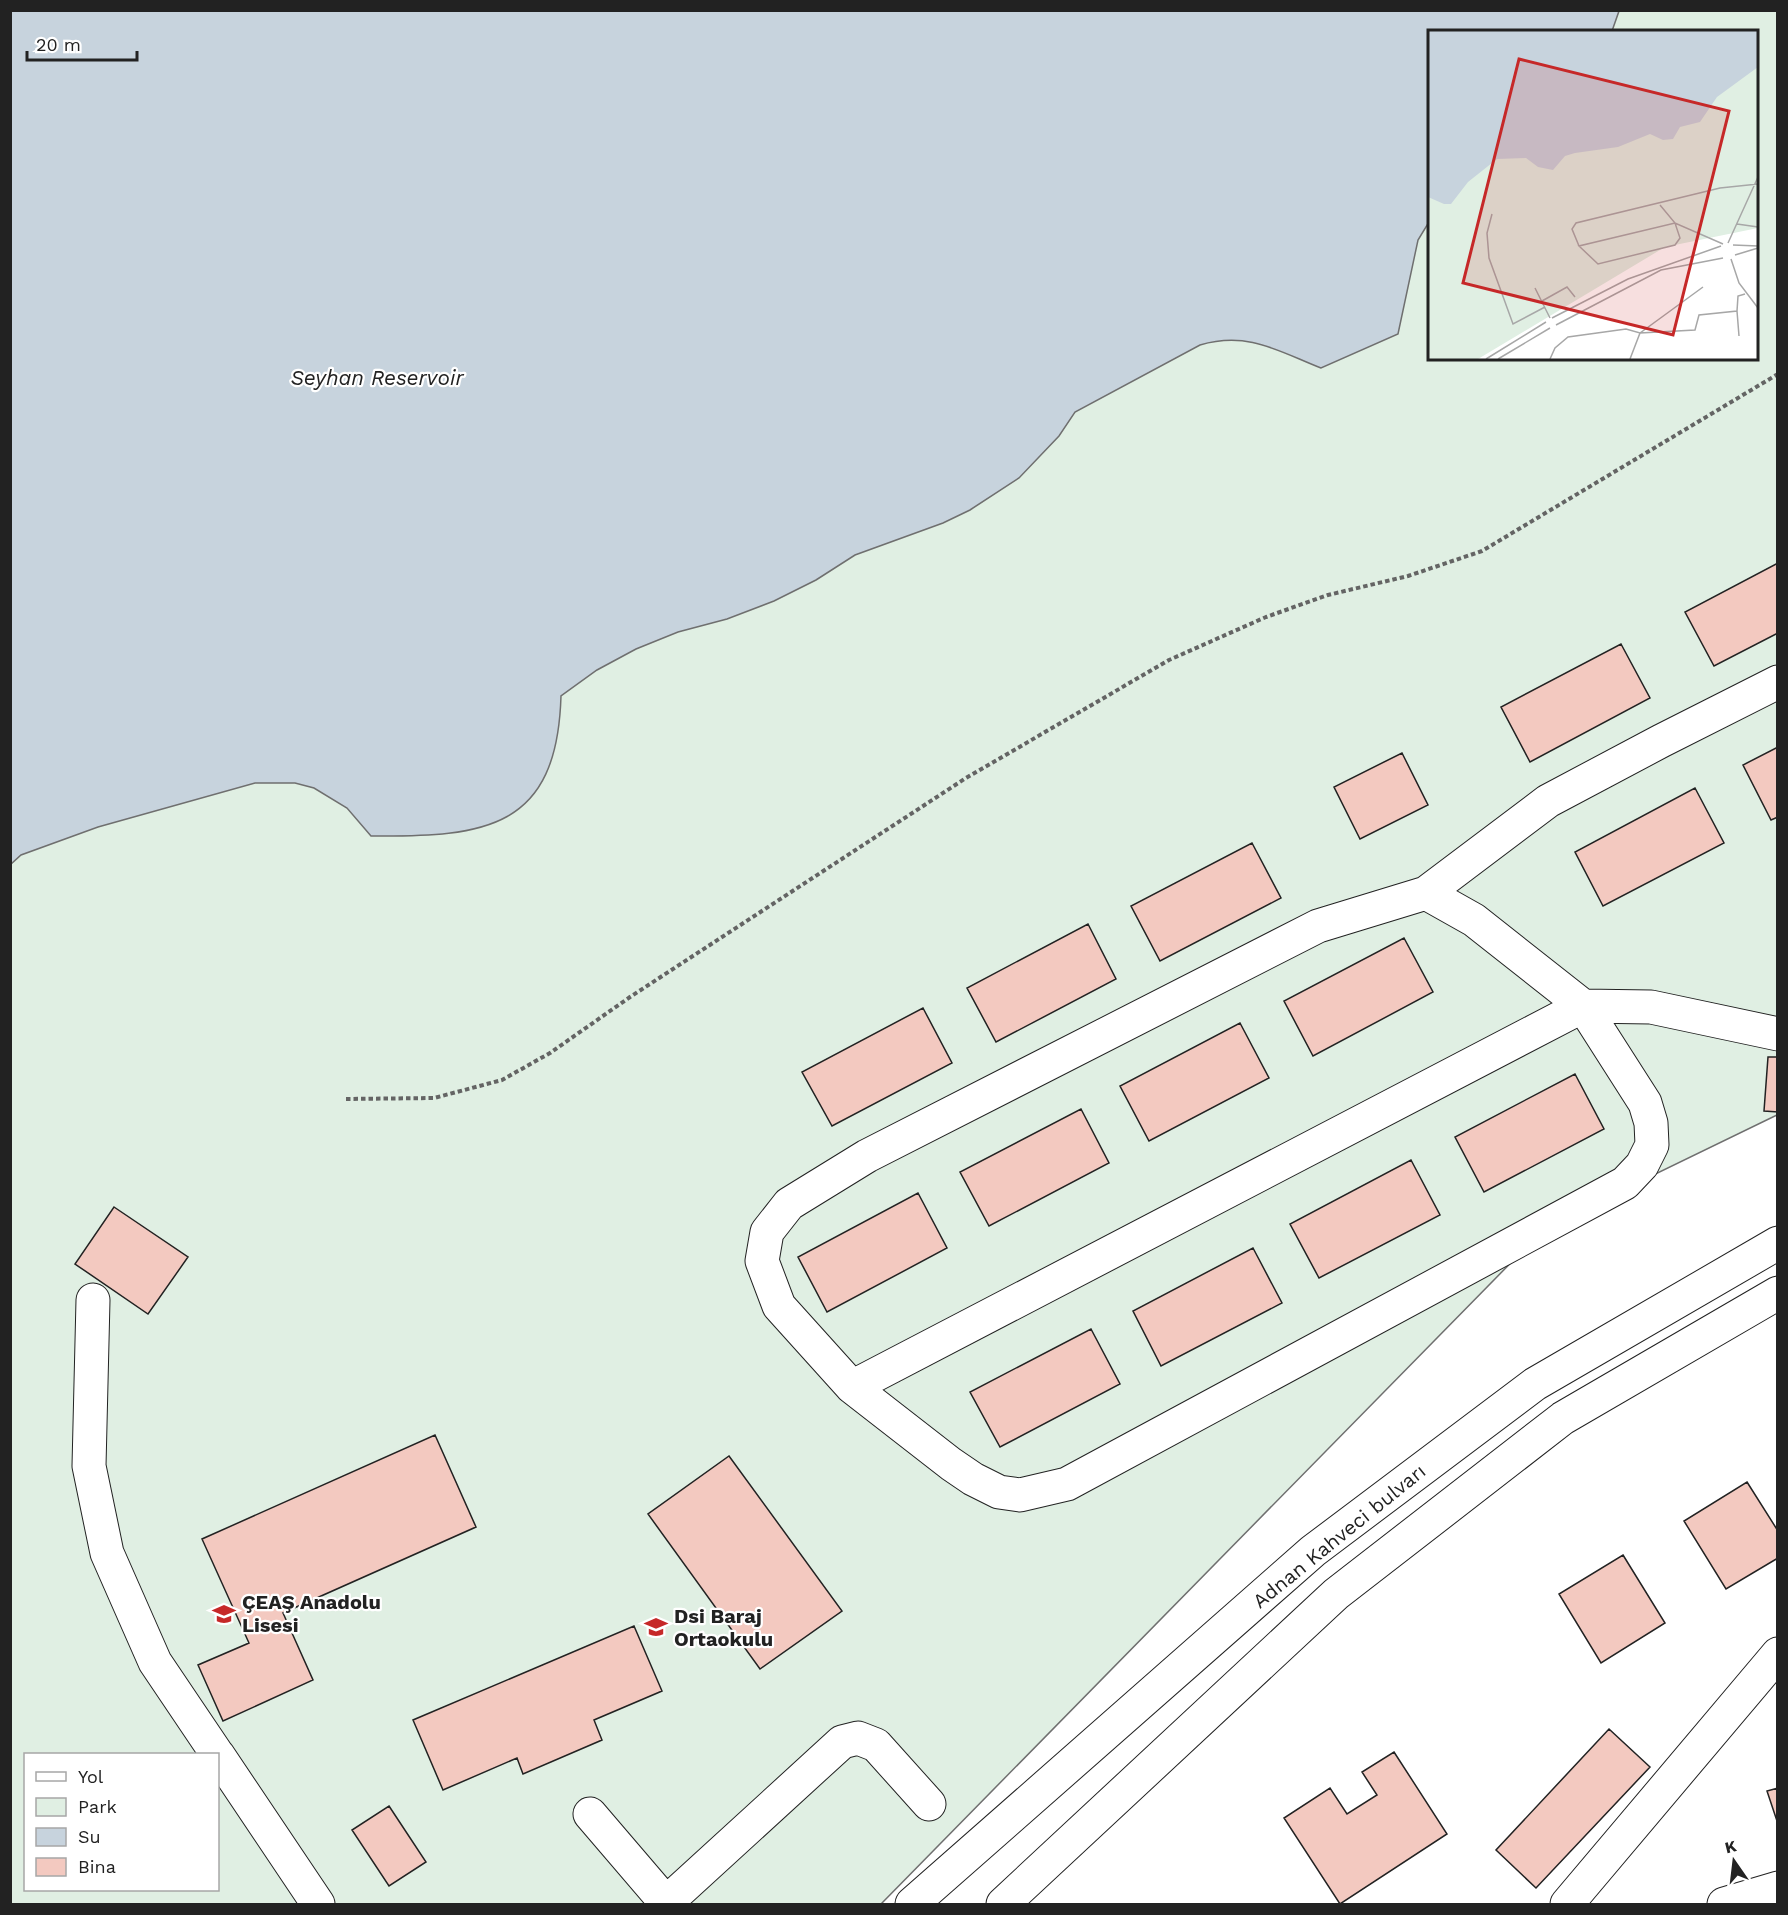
<svg xmlns="http://www.w3.org/2000/svg" width="1788" height="1915" viewBox="0 0 1788 1915" font-family="'Work Sans',sans-serif">
  <rect width="100%" height="100%" fill="#fff"/>
  <path fill="#e0efe3" stroke="#6f6f6f" stroke-width="1.5" fill-rule="evenodd" d="M11,11H1777V1115L1546,1227L881,1904H11ZM1430,32H1756V358H1430ZM26,1754H218V1890H26Z"/>
  <path fill="#c7d3dd" stroke="#6f6f6f" stroke-width="1.5" d="M11,10H1619V11L1612,31L1430,32L1429,222L1418,240L1398,334L1321,368C1278,351 1248,331 1200,345L1075,412L1059,436L1019,478L970,510L943,523L855,555L816,580L774,601L727,619L678,632L636,649L597,670L561,696C557,829 486,837 371,836L347,808L314,788L295,783H255L98,827L21,855L11,864Z"/>
  <path fill="#f3c9c0" stroke="#222" stroke-width="1.5" d="M1778,563V633L1714,666L1685,612Z
    M1621,644L1650,698L1530,762L1501,707Z
    M1778,747V817L1771,820L1743,765Z
    M1402,753L1428,805L1360,839L1334,787Z
    M1695,788L1724,843L1603,906L1575,852Z
    M1252,843L1281,898L1160,961L1131,906Z
    M1088,924L1116,979L996,1042L967,988Z
    M1404,938L1433,992L1313,1056L1284,1001Z
    M923,1008L952,1063L832,1126L802,1072Z
    M1240,1023L1269,1078L1149,1141L1120,1086Z
    M1768,1057H1778V1112L1764,1111Z
    M1575,1074L1604,1129L1484,1192L1455,1137Z
    M1081,1109L1109,1163L989,1226L960,1172Z
    M1411,1160L1440,1215L1319,1278L1290,1224Z
    M918,1193L947,1248L827,1312L798,1257Z
    M114,1207L188,1257L148,1314L75,1264Z
    M1253,1248L1282,1303L1161,1366L1133,1311Z
    M1091,1329L1120,1384L1000,1447L970,1392Z
    M435,1435L476,1527L283,1613L313,1680L223,1721L198,1665L249,1643L202,1539Z
    M729,1456L842,1611L760,1669L648,1514Z
    M1747,1482L1778,1531V1558L1726,1589L1684,1521Z
    M1623,1555L1665,1623L1601,1663L1559,1594Z
    M634,1626L662,1691L594,1720L602,1740L523,1774L517,1758L443,1790L413,1720Z
    M1609,1729L1650,1767L1536,1888L1496,1850Z
    M1394,1752L1447,1834L1340,1904L1284,1818L1330,1788L1347,1814L1377,1795L1362,1772Z
    M1778,1788V1824L1767,1791Z
    M389,1806L426,1862L389,1886L352,1830Z"/>
  <g fill="none" stroke-linecap="round" stroke-linejoin="round">
    <g stroke="#222" stroke-width="35">
      <path id="minor" d="M1426,893L1474,920L1583,1006L1645,1103L1651,1123L1652,1145L1642,1165L1625,1183L1067,1484L1020,1495L999,1492L973,1479L951,1464L852,1387L1583,1006L1651,1007L1778,1034
        M93,1300L89,1466L107,1553L155,1662L217,1754
        M852,1387L779,1306L762,1261L767,1232L789,1204L867,1156L1318,926L1426,893L1548,801L1661,741L1778,682
        M218,1755L318,1904
        M590,1814L667,1904
        M666,1903L842,1742L858,1738L876,1745L929,1804
        M912,1904L1313,1551L1535,1384L1778,1243
        M1003,1904L1336,1594L1563,1418L1778,1293
        M1567,1904L1778,1654
        M1724,1904L1778,1888"/>
    </g>
    <path stroke="#646464" stroke-width="4" stroke-dasharray="4.5 3" stroke-linecap="butt" d="M346,1099L434,1098L502,1080L550,1053L630,997L966,778L1169,660L1266,617L1328,595L1408,576L1482,551L1778,374"/>
    <use href="#minor" stroke="#fff" stroke-width="33"/>
  </g>
  <defs>
    <g id="school-bare" transform="scale(1.8)"><path d="M0-5L7-2L0 1L-7-2ZM-4 1L0 2.5L4 1V4Q0 6-4 4Z" fill="#c62828" stroke="#fff" stroke-width="2.5" paint-order="stroke"/></g>
  </defs>
  <g fill-rule="evenodd">
    <use href="#school-bare" x="224" y="1614"/>
    <use href="#school-bare" x="656" y="1627"/>
  </g>
  <g text-anchor="middle" dominant-baseline="central" stroke-width="4.5" stroke-linejoin="round" paint-order="stroke">
    <g font-size="20" fill="#222" stroke="#fff">
      <text transform="translate(1339 1536) rotate(-39)">Adnan Kahveci bulvarı</text>
    </g>
    <g font-size="20" font-weight="bold" fill="#222" stroke="#fff" text-anchor="start">
      <text x="242" y="1602">ÇEAŞ Anadolu<tspan x="242" dy="23">Lisesi</tspan></text>
      <text x="674" y="1616">Dsi Baraj<tspan x="674" dy="23">Ortaokulu</tspan></text>
    </g>
    <g font-size="21" font-style="italic" fill="#222" stroke="#fff">
      <text x="377" y="377">Seyhan Reservoir</text>
    </g>
  </g>
  <g transform="translate(1428 30)">
    <rect width="330" height="330" fill="#fff"/>
    <path d="M0,1H330V198L237,217L50,329H0Z" fill="#e0efe3"/>
    <path d="M0,1H330V37L289,67L272,92L252,97L245,109L235,110L222,104L190,117L147,123L137,126L125,140L110,137L98,128L69,129L40,152L23,174H16L0,167Z" fill="#c7d3dd"/>
    <path fill="none" stroke="#a7a7a7" stroke-width="1.5" d="M232,175L247,193L252,208L247,215L170,234L151,216L247,193L295,214M64,184L59,203L61,228L85,294L117,277M309,194L330,197M300,213L330,147M305,215L330,216M151,216L144,199L148,193L292,158L330,154M307,225L330,218M303,229L311,253L330,278M107,258L122,288M114,271L139,257L147,267M309,281L311,306M124,288L200,249L293,216M128,295L233,240L295,228M58,329L118,292M70,329L122,298M122,329L127,318L140,307L198,299L212,303L275,257M202,329L212,303L267,300L271,285L309,281L310,266L317,264"/>
    <path fill="#c62828" fill-opacity="0.15" stroke="#c62828" stroke-width="3" d="M91,29L301,81L245,305L35,253Z"/>
    <rect width="330" height="330" fill="none" stroke="#222" stroke-width="3"/>
  </g>
  <rect width="1788" height="1915" fill="none" stroke="#222222" stroke-width="24"/>
  <rect x="24" y="1753" width="195" height="138" fill="#ffffff" stroke="#a7a7a7" stroke-width="1.5"/>
  <rect x="36" y="1772" width="30" height="9" fill="#ffffff" stroke="#a7a7a7" stroke-width="1.5"/>
  <text x="78" y="1783" font-size="18" fill="#222222">Yol</text>
  <rect x="36" y="1798" width="30" height="18" fill="#e0efe3" stroke="#a7a7a7" stroke-width="1.5"/>
  <text x="78" y="1813" font-size="18" fill="#222222">Park</text>
  <rect x="36" y="1828" width="30" height="18" fill="#c7d3dd" stroke="#a7a7a7" stroke-width="1.5"/>
  <text x="78" y="1843" font-size="18" fill="#222222">Su</text>
  <rect x="36" y="1858" width="30" height="18" fill="#f3c9c0" stroke="#a7a7a7" stroke-width="1.5"/>
  <text x="78" y="1873" font-size="18" fill="#222222">Bina</text>
  <g transform="translate(1734 1861) rotate(346)" stroke="#ffffff" stroke-width="4.5" paint-order="stroke">
  <path d="M0-4.5L10 22L0 15L-10 22Z" fill="#222222"/>
  <text y="-9" font-size="16" font-weight="bold" text-anchor="middle" fill="#222222">K</text>
  </g>
  <path d="M27 51v9h110v-9" fill="none" stroke="#222222" stroke-width="3"/>
  <text x="36" y="51" font-size="18" fill="#222222" stroke="#ffffff" stroke-width="4.5" paint-order="stroke">20 m</text>
</svg>
